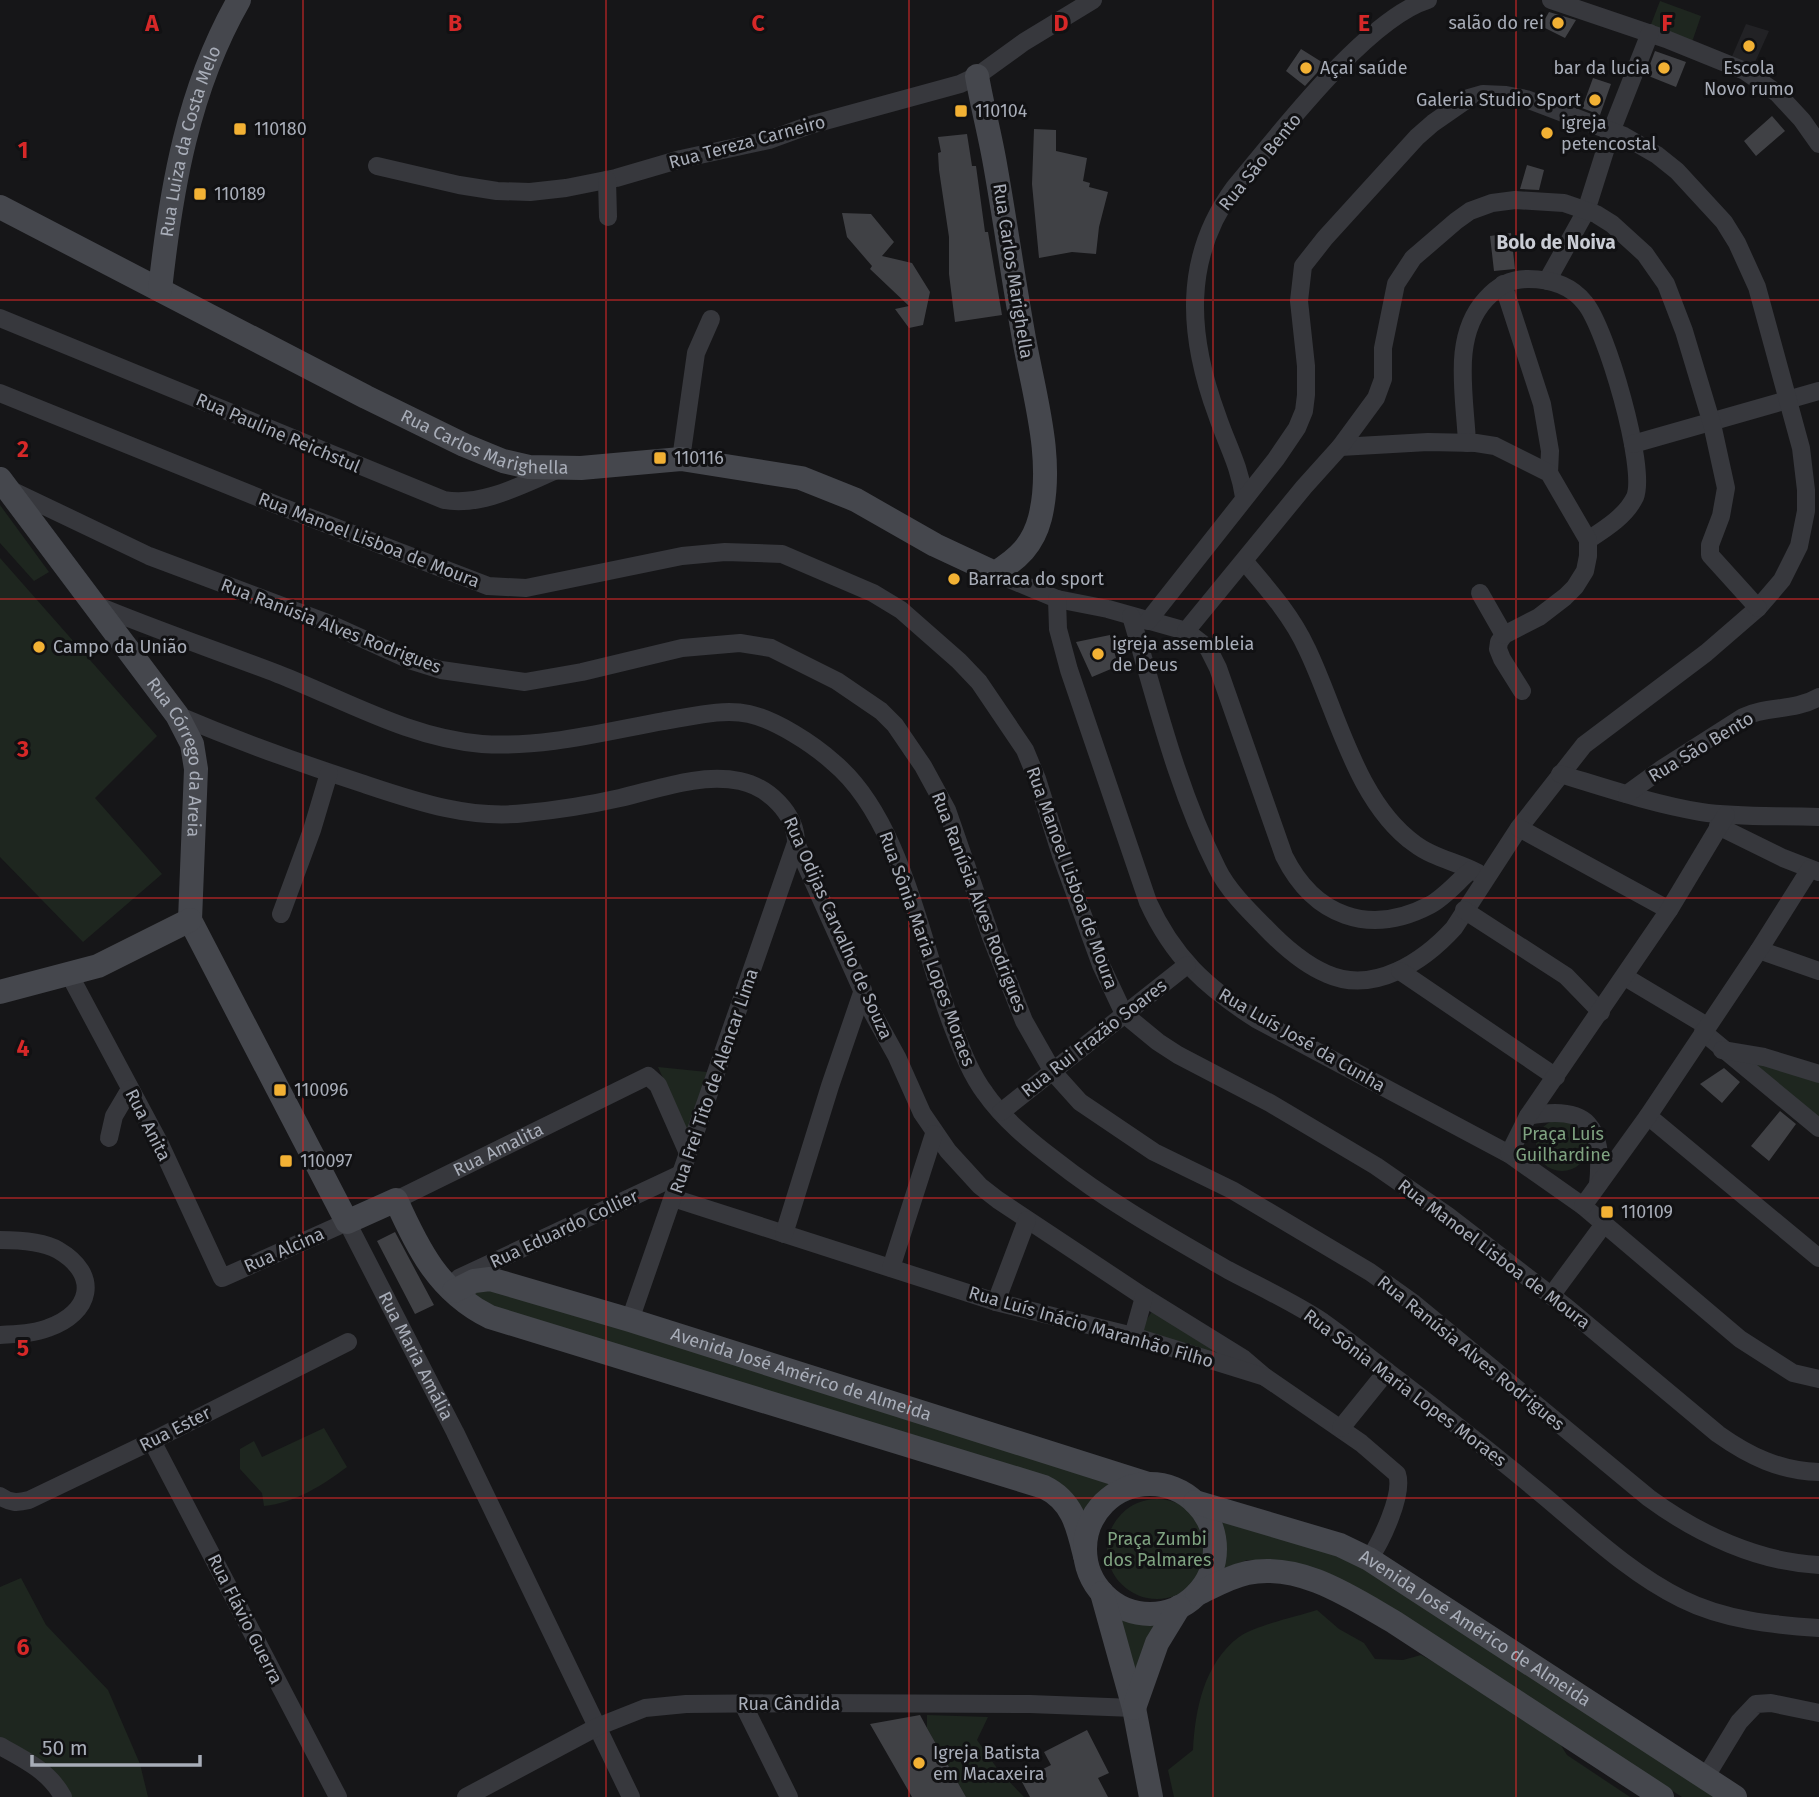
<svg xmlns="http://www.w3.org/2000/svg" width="1819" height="1797" viewBox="0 0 1819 1797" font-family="'Fira Sans',sans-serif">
  <rect width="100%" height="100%" fill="#161618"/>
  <path fill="#222225" d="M1746,24L1769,31L1751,71L1730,61Z"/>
  <path fill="#1e261f" d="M1660,1L1701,16L1692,42L1650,27Z
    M0,505L49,572L34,581L0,543Z
    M0,558L157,736L95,798L162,874L83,942L0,857Z
    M1749,1050L1819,1073V1128L1749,1074Z
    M658,1067L707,1072L687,1131Z
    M1536 1145a26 26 0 1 1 52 0a26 26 0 1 1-52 0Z
    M476,1284L1124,1483L1105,1497L1084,1524L1079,1508L479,1306L470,1290Z
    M1153,1310L1242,1362L1137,1334Z
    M324,1428L347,1467C323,1485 295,1503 264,1506L262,1493L240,1469V1449L254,1441L262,1457Z
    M1107 1549a50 50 0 1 1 100 0a50 50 0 1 1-100 0Z
    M1210,1511L1346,1554L1728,1797H1682L1474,1665L1274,1561L1247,1560L1218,1571C1225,1551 1219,1529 1210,1511Z
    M21,1578L46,1625L108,1690L140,1764L148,1797H72L59,1777L0,1739V1587Z
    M1109,1606C1126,1616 1140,1618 1159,1618L1133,1686Z
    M1317,1610L1339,1629L1364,1643L1375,1659L1403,1660L1421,1655L1548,1725L1567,1755L1630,1797H1174L1168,1770L1193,1750C1195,1710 1204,1663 1239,1637C1256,1625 1296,1617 1317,1610Z
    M927,1715L988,1717L977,1740L999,1771L1024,1797H966L927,1728Z"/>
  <path fill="#404145" d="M1549,12L1576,20L1565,38L1541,26Z
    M1301,49L1325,64L1305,86L1286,71Z
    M1655,51L1686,62L1676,87L1646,75Z
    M1593,78L1611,84L1600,115L1582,108Z
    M1772,116L1785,131L1756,156L1744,141Z
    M1034,129L1056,130V151L1087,158L1083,181L1090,183L1089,187L1108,192L1099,227L1096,254L1072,252L1039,258L1032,184Z
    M967,134L972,166H976L985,232H988L1002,315L955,322L949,274V237L939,170L938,153L941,152L938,137Z
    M1527,165L1544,170L1539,190L1520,189Z
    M842,213L871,214L894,242L882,256L912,263L930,292L923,325L909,328L895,309L909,306L870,269L872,266L847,237Z
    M1511,233L1515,269L1494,271L1490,236Z
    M1110,635L1118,666L1092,677L1076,642Z
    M1724,1068L1740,1082L1722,1103L1700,1084Z
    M1780,1111L1796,1124L1769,1161L1751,1146Z
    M395,1232L434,1305L415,1314L377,1241Z
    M920,1715L927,1728L966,1797H912L870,1724Z
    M1087,1730L1109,1773L1098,1778L1108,1797H1030L1021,1780L1051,1765L1044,1752Z"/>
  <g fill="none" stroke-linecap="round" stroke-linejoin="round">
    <g stroke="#37383d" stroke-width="18">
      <path d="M1551,0L1666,39L1745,71L1777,93L1802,120L1819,144"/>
      <path d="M377,166L459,185L497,191L530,192L566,188L616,178L681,159L769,140L810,125L960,84L977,76L1024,42L1093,0"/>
      <path d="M607,180L608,217"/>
      <path d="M1547,281L1586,211L1611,132L1650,33"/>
      <path d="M1503,284L1542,404L1550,451L1549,473"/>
      <path d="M0,318L444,500C482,507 523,484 557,470"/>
      <path d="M0,393L277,505L488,586L526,588L682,556L725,552L782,554L873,593L901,610L959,661L979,682L1025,750L1037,779L1061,855L1101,965L1124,1014L1158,1042L1178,1055L1270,1103L1376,1166L1448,1216L1566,1307L1718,1434C1749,1456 1780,1471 1819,1472"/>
      <path d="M1467,443C1465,395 1451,337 1486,299C1498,286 1510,279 1528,279C1549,279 1571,285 1585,303C1606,328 1647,468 1635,497C1626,516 1605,529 1588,540"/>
      <path d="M1633,444L1819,391"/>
      <path d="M1340,447L1428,442L1476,443L1495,446L1549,473L1588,540V556L1585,571L1575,587L1565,597L1539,617L1504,635L1499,642L1498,649L1502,659L1522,691"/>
      <path d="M681,459L696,353L711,319"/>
      <path d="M11,490L149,556L330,624L412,661L441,670L525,682L582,672L682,648L740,643L771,648L837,681L881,711L895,725L923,766L947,810L991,937L1024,1021L1053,1072L1080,1102L1154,1152L1232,1190L1370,1272L1412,1302L1649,1498C1698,1534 1758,1562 1819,1565"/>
      <path d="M1244,497C1239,464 1227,445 1217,415C1188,336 1182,259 1234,188C1277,137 1366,19 1428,0"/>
      <path d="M1245,562C1268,589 1292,616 1307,649C1337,711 1356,802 1415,844C1433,858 1458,862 1478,873"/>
      <path d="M995,573L1057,599L1108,609L1186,631L1208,648L1218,668L1284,856C1314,916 1369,937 1430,905C1445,897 1458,881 1471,870"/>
      <path d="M1480,593L1504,635"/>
      <path d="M1057,599L1058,629L1069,670L1148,902C1173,957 1206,987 1256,1019L1509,1154L1583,1206L1740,1339L1793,1373L1819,1379"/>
      <path d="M96,605C156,630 218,651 278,674C345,700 409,738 482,744C544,748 603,732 664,721C691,717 722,708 749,714C776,720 813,744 833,762C902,819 921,944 952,1025C961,1048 970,1073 985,1093C1003,1119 1030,1141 1055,1160C1108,1202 1169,1236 1228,1270C1260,1287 1293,1302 1323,1322C1350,1341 1374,1362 1400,1381C1449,1419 1497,1457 1544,1496C1587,1532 1631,1574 1682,1599C1724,1620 1773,1625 1819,1628"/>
      <path d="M1131,616C1156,700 1177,789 1217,868C1227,889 1247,909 1264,926C1282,945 1303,964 1327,974C1374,995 1424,961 1454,928L1519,828L1584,745L1706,653L1758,608L1782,580L1799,546L1806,511V490L1801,448L1757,287L1737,243L1724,222L1677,171L1657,155L1624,136L1526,99L1506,95L1483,94L1469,98L1433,123L1417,137L1325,238L1303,266L1299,301L1306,366V395L1304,411L1297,428L1276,459L1148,621"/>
      <path d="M1186,631L1304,487L1340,447L1376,398L1383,379V348L1396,284L1413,258L1456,221L1470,211L1492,203L1515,200L1564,203L1596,214L1612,224L1645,254L1666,284L1684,331L1712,424L1726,488L1721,516L1710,545V555L1758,608"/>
      <path d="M177,715C238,741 299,763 361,783C415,801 469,820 526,813C558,810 589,805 620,798C659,789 700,773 740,781C768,787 796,813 796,843L871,1010L897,1057L922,1113L948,1151L980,1186L998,1200L1144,1297L1244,1359L1265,1377"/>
      <path d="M1560,774C1606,788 1653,804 1701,812C1740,818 1780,815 1819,817"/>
      <path d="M1627,794L1663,768L1743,717C1768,705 1793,712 1819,697"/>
      <path d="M1718,826L1783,858L1819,872"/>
      <path d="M1519,828L1669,910"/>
      <path d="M1464,910L1566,976L1601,1012"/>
      <path d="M281,914L312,830L329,773"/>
      <path d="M1759,950L1819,971"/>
      <path d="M1400,971L1556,1077"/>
      <path id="s1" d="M69,974L160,1144L222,1278L347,1222L455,1432L631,1797"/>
      <path d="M1625,977L1707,1026"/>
      <path d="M1703,1032L1819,1128"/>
      <path d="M1722,1050L1764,1057L1819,1074"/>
      <path d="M1001,1112L1187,965"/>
      <path d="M1528,1116C1589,1104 1604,1127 1598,1185"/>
      <path d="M1648,1116L1819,1258"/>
      <path d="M109,1138L114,1116L130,1089"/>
      <path d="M1509,1154L1528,1116L1669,910L1726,815"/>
      <path d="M673,1198L996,1302L1133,1336L1265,1377L1361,1443L1397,1474C1404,1494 1381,1542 1369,1559"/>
      <path id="s2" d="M396,1200L648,1076L658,1085L688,1153"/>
      <path d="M1583,1206L1648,1116L1759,950L1810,869"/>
      <path d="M784,1234L830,1086L863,990"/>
      <path d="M0,1240C19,1240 42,1241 58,1250C101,1275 91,1313 48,1328C33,1334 16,1334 0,1335"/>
      <path d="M891,1268L934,1134"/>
      <path d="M459,1278L681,1174"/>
      <path d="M1551,1296L1604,1224"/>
      <path d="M996,1302L1027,1220"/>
      <path d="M630,1320L796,843"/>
      <path d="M1133,1336L1144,1297"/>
      <path d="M1341,1428L1387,1371"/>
      <path d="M152,1441L338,1797"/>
      <path d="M0,1496C10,1503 17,1503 29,1500L152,1441L348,1342"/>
      <path d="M743,1704L789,1797"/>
      <path d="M0,1746C24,1759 50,1772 63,1797"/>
      <path d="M1705,1778L1739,1722L1756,1704L1771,1703L1819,1713"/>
      <path d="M466,1797L597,1727L645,1708L686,1704L810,1703L1030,1704L1134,1708"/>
    </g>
    <g stroke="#45474d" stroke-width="24">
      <path id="s3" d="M0,207L366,397L464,445L503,461L529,467L581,468L681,459L801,478L856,500L935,545L995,573C1018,559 1033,545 1040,518C1055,458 1033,392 1023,333C1013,277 1005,220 995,164C990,135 982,105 977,76"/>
      <path id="s4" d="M160,290C171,189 188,89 239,0"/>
      <path id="s5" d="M0,479L177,715L192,744L196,769L190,920L347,1222L396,1200C418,1249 439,1292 490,1317L1044,1487C1073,1501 1078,1527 1085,1556"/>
      <path d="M0,992L98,966L190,920"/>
      <path id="s6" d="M454,1291L474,1281L490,1279L630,1320L1148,1484"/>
      <circle cx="1150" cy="1549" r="65"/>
      <path id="s7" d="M1195,1502L1340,1545L1369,1559L1735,1797"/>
      <path d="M1102,1593L1134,1708L1151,1797"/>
      <path d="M1197,1594C1214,1586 1229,1577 1247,1573C1300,1562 1351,1597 1394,1622L1662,1797"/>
      <path d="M1134,1708L1157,1643L1179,1607"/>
    </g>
  </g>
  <path fill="none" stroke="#d62828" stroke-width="2" stroke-opacity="0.55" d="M303,0V1797M606,0V1797M909,0V1797M1213,0V1797M1516,0V1797M0,300H1819M0,599H1819M0,898H1819M0,1198H1819M0,1498H1819"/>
  <g fill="#f2b134" stroke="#111113" stroke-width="2.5">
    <circle cx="1558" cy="23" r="7"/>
    <circle cx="1749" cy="46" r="7"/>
    <circle cx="1306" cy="68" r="7"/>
    <circle cx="1664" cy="68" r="7"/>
    <circle cx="1595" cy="100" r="7"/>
    <rect x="954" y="104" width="14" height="14" rx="3.5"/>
    <rect x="233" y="122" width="14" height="14" rx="3.5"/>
    <circle cx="1547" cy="133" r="7"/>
    <rect x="193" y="187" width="14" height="14" rx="3.5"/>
    <rect x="653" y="451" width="14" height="14" rx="3.5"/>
    <circle cx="954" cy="579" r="7"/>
    <circle cx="39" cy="647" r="7"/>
    <circle cx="1098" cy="654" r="7"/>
    <rect x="273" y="1083" width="14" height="14" rx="3.5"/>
    <rect x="279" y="1154" width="14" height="14" rx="3.5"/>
    <rect x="1600" y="1205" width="14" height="14" rx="3.5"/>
    <circle cx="919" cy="1763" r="7"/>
  </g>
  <g text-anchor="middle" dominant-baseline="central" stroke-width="6" stroke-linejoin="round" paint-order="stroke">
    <g font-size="18" fill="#a8adb8" stroke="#111113" text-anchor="start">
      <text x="1544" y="23" text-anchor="end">salão do rei</text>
      <text x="1320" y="68">Açai saúde</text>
      <text x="1650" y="68" text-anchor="end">bar da lucia</text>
      <text x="1749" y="68" text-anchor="middle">Escola<tspan x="1749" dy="21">Novo rumo</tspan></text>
      <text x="1581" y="100" text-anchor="end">Galeria Studio Sport</text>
      <text x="975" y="111">110104</text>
      <text x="1561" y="123">igreja<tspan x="1561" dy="21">petencostal</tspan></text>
      <text x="254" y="129">110180</text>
      <text x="214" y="194">110189</text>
      <text x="674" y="458">110116</text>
      <text x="968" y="579">Barraca do sport</text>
      <text x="1112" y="644">igreja assembleia<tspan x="1112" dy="21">de Deus</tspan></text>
      <text x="53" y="647">Campo da União</text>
      <text x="294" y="1090">110096</text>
      <text x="300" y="1161">110097</text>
      <text x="1621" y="1212">110109</text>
      <text x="933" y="1753">Igreja Batista<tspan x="933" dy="21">em Macaxeira</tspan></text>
    </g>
    <g font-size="18" fill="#a8adb8" stroke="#111113">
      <text transform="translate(747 142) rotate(-15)">Rua Tereza Carneiro</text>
      <text stroke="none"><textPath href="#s4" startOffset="152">Rua Luiza da Costa Melo</textPath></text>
      <text transform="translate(1260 162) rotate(-51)">Rua São Bento</text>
      <text transform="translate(1013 271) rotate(81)">Rua Carlos Marighella</text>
      <text transform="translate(278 433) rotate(23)">Rua Pauline Reichstul</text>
      <text stroke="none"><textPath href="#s3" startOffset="541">Rua Carlos Marighella</textPath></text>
      <text transform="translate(369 540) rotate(21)">Rua Manoel Lisboa de Moura</text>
      <text transform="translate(331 626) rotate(21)">Rua Ranúsia Alves Rodrigues</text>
      <text transform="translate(1701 747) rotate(-31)">Rua São Bento</text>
      <text stroke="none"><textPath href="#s5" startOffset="336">Rua Córrego da Areia</textPath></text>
      <text transform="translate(1072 878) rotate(70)">Rua Manoel Lisboa de Moura</text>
      <text transform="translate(979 902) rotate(69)">Rua Ranúsia Alves Rodrigues</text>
      <text transform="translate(838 928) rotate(66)">Rua Odijas Carvalho de Souza</text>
      <text transform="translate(927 949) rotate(70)">Rua Sônia Maria Lopes Moraes</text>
      <text transform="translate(1094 1038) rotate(-38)">Rua Rui Frazão Soares</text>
      <text transform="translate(1302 1040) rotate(30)">Rua Luís José da Cunha</text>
      <text transform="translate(714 1081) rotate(-71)">Rua Frei Tito de Alencar Lima</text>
      <text transform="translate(148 1125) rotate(63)">Rua Anita</text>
      <text stroke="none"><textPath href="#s2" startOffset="114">Rua Amalita</textPath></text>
      <text transform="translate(564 1229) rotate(-25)">Rua Eduardo Collier</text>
      <text transform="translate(284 1250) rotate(-24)">Rua Alcina</text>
      <text transform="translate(1494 1254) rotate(37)">Rua Manoel Lisboa de Moura</text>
      <text transform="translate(1091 1327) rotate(16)">Rua Luís Inácio Maranhão Filho</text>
      <text transform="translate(1471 1353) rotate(39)">Rua Ranúsia Alves Rodrigues</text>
      <text stroke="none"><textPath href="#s1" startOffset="628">Rua Maria Amália</textPath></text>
      <text stroke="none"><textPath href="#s6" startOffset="364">Avenida José Américo de Almeida</textPath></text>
      <text transform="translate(1405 1388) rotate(37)">Rua Sônia Maria Lopes Moraes</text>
      <text transform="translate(175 1429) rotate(-27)">Rua Ester</text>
      <text transform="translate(245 1619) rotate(63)">Rua Flávio Guerra</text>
      <text stroke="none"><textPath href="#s7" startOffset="310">Avenida José Américo de Almeida</textPath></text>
      <text x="789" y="1704">Rua Cândida</text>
    </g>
    <g font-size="18" fill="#7fa381" stroke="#111113">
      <text x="1563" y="1134">Praça Luís<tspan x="1563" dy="21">Guilhardine</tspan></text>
      <text x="1157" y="1539">Praça Zumbi<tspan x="1157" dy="21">dos Palmares</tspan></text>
    </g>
    <g font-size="19" font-weight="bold" fill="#c9ccd4" stroke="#111113">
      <text x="1556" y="242">Bolo de Noiva</text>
    </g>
  </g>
  <g font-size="23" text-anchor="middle" font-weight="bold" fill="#d62828" stroke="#111113" stroke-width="6" stroke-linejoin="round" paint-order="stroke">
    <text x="152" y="31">A</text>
    <text x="455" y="31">B</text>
    <text x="758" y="31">C</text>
    <text x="1061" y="31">D</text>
    <text x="1364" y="31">E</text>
    <text x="1667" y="31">F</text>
    <text x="23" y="158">1</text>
    <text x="23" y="457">2</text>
    <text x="23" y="757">3</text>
    <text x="23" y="1056">4</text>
    <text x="23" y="1356">5</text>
    <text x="23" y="1655">6</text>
  </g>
  <path d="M32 1755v10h168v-10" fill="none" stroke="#a8adb8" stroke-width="3.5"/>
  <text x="42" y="1755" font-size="21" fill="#a8adb8" stroke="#111113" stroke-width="5" paint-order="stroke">50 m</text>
</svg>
